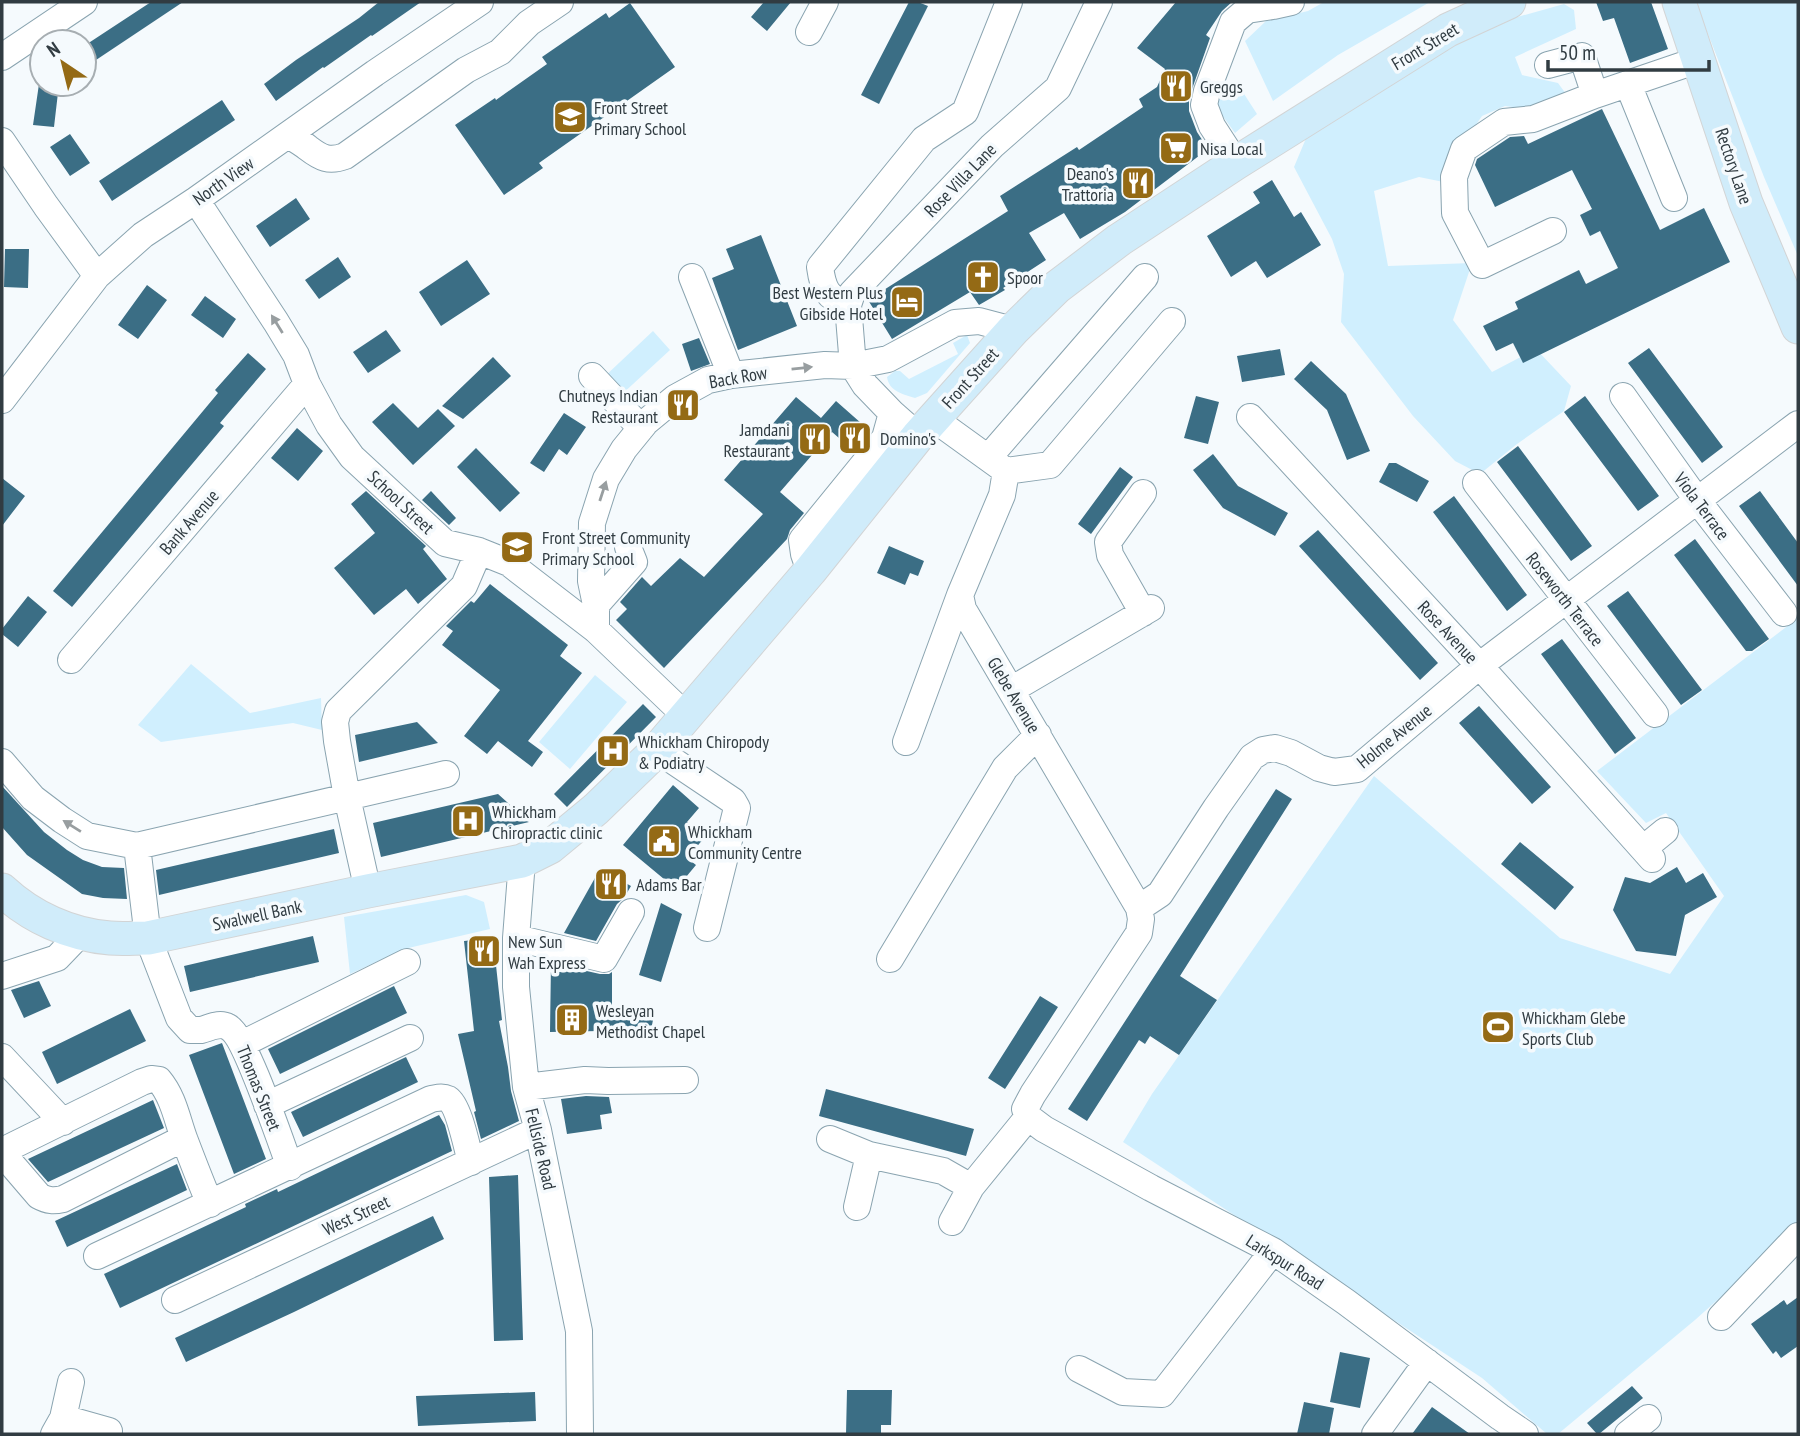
<svg xmlns="http://www.w3.org/2000/svg" width="1800" height="1436" viewBox="0 0 1800 1436" font-family="'PT Sans Narrow',sans-serif">
  <rect width="100%" height="100%" fill="#f5fafd"/>
  <path fill="#d0effe" d="M1324,2H1430L1338,55L1273,101L1245,41L1266,21L1308,11Z
    M1698,2H1798V256L1764,177L1697,6Z
    M1564,4L1574,10L1576,29L1515,57L1522,75L1558,83L1569,98L1536,110L1505,106L1482,116L1460,148L1468,187L1419,177L1374,191L1388,266L1472,263L1453,320L1492,372L1536,349L1571,386L1564,411L1517,444L1480,474L1455,461L1413,416L1341,322L1344,274L1332,239L1294,167L1307,136L1471,30Z
    M1237,83L1257,114L1235,133L1214,104C1217,90 1225,87 1237,83Z
    M653,331L670,350L620,396L603,378Z
    M967,335L970,343L927,393L915,398C902,394 889,391 887,377L895,371H900L909,379L958,354L953,343Z
    M1798,618V1228L1695,1320L1558,1434H1547L1482,1378L1123,1142L1152,1094L1374,776L1560,938L1670,974L1724,896L1666,813L1646,823L1597,771Z
    M191,664L250,713L321,698L322,730L293,723L161,742L138,725Z
    M595,675L627,702L570,769L539,742Z
    M466,895L484,902L490,929L404,949L350,974L344,917Z"/>
  <path fill="#3b6e85" d="M151,2H183L84,68V46Z
    M379,2H421L372,36L371,35L324,68L323,67L276,101L264,84L296,60L359,18Z
    M764,2H791L767,31L751,17Z
    M909,2H918L928,6L879,104L861,95Z
    M1176,2H1232L1222,11L1206,35L1210,38L1191,92L1187,97L1189,101V111L1197,132L1208,149L1125,212L1080,239L1064,213L1029,233L1046,260L1003,288L1005,290L979,305L970,292L892,339L868,300L1008,211L1000,196L1077,147L1079,150L1143,107L1139,99L1157,87L1165,69L1137,48Z
    M1596,2H1651L1668,49L1630,63L1614,18L1603,21Z
    M630,3L675,67L539,163L543,168L504,195L455,125L495,98L496,100L547,64L542,57L606,13L609,18Z
    M39,84H59L54,127L33,125Z
    M222,100L235,120L112,201L99,181Z
    M1602,109L1660,230L1704,208L1730,262L1523,363L1513,343L1496,351L1483,326L1518,309L1515,302L1579,270L1586,284L1618,268L1600,231L1590,236L1580,215L1592,209L1572,170L1495,207L1475,165L1477,159L1510,137L1524,136L1528,144Z
    M70,134L90,163L70,176L50,147Z
    M1272,180L1294,217L1301,212L1321,245L1267,278L1256,261L1231,277L1207,236L1260,203L1253,192Z
    M296,198L310,219L270,247L256,226Z
    M761,235L797,326L738,350L712,278L734,269L726,249Z
    M5,249H29L28,288L4,287Z
    M338,257L351,277L319,299L305,280Z
    M467,260L490,294L441,326L419,292Z
    M147,285L167,300L138,339L118,325Z
    M205,296L236,319L223,338L191,315Z
    M386,330L401,351L368,373L353,352Z
    M699,338L710,364L691,371L682,344Z
    M1649,348L1723,447L1702,463L1628,363Z
    M1280,349L1285,375L1242,382L1237,356Z
    M248,353L266,369L220,423L224,426L72,607L53,591L218,393L215,390Z
    M493,357L511,376L463,419L442,406Z
    M1311,361L1346,394L1370,451L1347,460L1327,410L1294,379Z
    M1196,396L1219,402L1208,444L1184,438Z
    M1585,396L1659,496L1638,511L1564,412Z
    M796,397L821,418L836,401L870,431L854,451L832,432L780,492L804,513L790,530L787,539L773,554L664,668L616,620L627,609L620,602L642,577L651,586L680,558L704,577L763,514L724,480Z
    M393,403L418,428L438,409L455,426L413,465L372,422Z
    M564,413L586,427L567,455L559,449L544,472L530,463Z
    M297,428L323,451L298,481L271,458Z
    M1518,446L1592,546L1571,561L1497,462Z
    M476,448L520,493L500,512L457,467Z
    M1213,454L1238,486L1288,513L1275,536L1223,508L1193,470Z
    M1389,463H1396L1429,481L1417,502L1379,482Z
    M1120,467L1133,477L1091,534L1078,524Z
    M2,478L25,496L2,526Z
    M366,491L426,546L423,549L447,579L418,604L406,589L374,615L334,568L375,533L351,504Z
    M431,491L456,518L449,525L422,500Z
    M1760,491L1798,543V586L1739,506Z
    M1454,496L1527,595L1507,611L1433,512Z
    M1318,530L1438,663L1420,680L1299,546Z
    M1695,539L1769,639L1752,651H1746L1674,555Z
    M889,546L924,561L918,576L910,573L905,585L877,573Z
    M490,584L568,645L560,656L582,673L528,741L543,752L532,767L498,741L487,754L464,736L500,690L442,645L453,631L446,626L471,601L474,603Z
    M1628,591L1702,690L1681,705L1607,606Z
    M28,596L47,612L18,647L2,634V629Z
    M1562,639L1636,738L1615,754L1541,654Z
    M643,704L656,717L567,807L554,794Z
    M1479,706L1551,787L1532,804L1459,723Z
    M417,722L438,743L359,762L355,735Z
    M673,785L699,808L687,822L705,837L687,858L696,865L676,889L623,845Z
    M2,786L44,832L67,850L83,860L102,867L124,868L127,899L103,898L82,894L27,855L2,827Z
    M1276,789L1292,799L1180,976L1217,1000L1179,1055L1150,1036L1145,1044L1139,1040L1087,1121L1068,1109Z
    M498,794L529,822L381,857L373,823Z
    M334,829L339,853L159,895L156,870Z
    M1520,842L1574,887L1555,910L1501,864Z
    M1677,867L1686,883L1703,873L1717,897L1685,915L1676,956L1636,951L1613,910L1625,877L1650,883Z
    M600,869L631,886L624,898L617,904L596,941L564,933Z
    M661,903L682,914L661,982L639,975Z
    M313,936L319,962L190,992L184,966Z
    M493,938L502,1020L499,1021L508,1067L511,1091L519,1121L481,1139L474,1112L476,1111L458,1034L474,1031L464,941Z
    M551,963L600,974H609L612,972V1007L654,1015L649,1040L600,1031L550,1032Z
    M39,981L51,1006L24,1018L11,990Z
    M394,986L407,1013L280,1074L268,1049Z
    M1040,996L1058,1007L1005,1089L988,1078Z
    M130,1009L146,1041L57,1084L42,1052Z
    M222,1043L266,1159L234,1174L189,1055Z
    M406,1057L418,1082L303,1137L291,1112Z
    M826,1089L974,1129L966,1156L819,1116Z
    M586,1096L609,1097L612,1113L600,1115L602,1129L567,1134L561,1099Z
    M153,1100L164,1128L48,1182L28,1159Z
    M439,1115L445,1125L452,1151L120,1308L104,1274L246,1207L245,1204L277,1189L278,1192Z
    M177,1164L187,1190L67,1247L55,1221Z
    M518,1175L523,1340L494,1341L489,1177Z
    M433,1216L444,1239L294,1312L186,1362L175,1338Z
    M1798,1297V1346L1781,1358L1776,1351L1773,1354L1751,1324L1784,1300L1787,1305Z
    M1340,1352L1370,1358L1360,1408L1330,1402Z
    M1632,1386L1643,1398L1599,1434H1597L1587,1423Z
    M847,1390H892L891,1425H881V1434H846Z
    M535,1392L536,1421L418,1426L416,1396Z
    M1304,1402L1334,1408L1329,1434H1297Z
    M1432,1407L1470,1434H1412Z"/>
  <g fill="none" stroke-linecap="round" stroke-linejoin="round">
    <g stroke="#8aa4b0" stroke-width="28">
      <path id="minor" d="M809,32L825,2
        M2,57L84,2
        M1548,65L1582,56L1595,95L1698,60
        M1628,84L1674,198
        M288,135C295,139 302,143 308,148C321,158 329,162 345,156L466,70L500,52L529,23L560,2
        M2,141L46,206L97,276
        M1236,163L1212,126L1204,105L1207,91L1233,22L1247,10L1273,6L1291,2
        M196,200L276,322L296,355L307,384L329,425L352,457L445,543L479,551L509,563L596,630L686,716
        M1553,231L1482,265L1455,213L1454,177L1464,149L1504,122L1533,119L1595,95
        M692,277L731,375
        M848,305C827,298 823,289 820,267L924,139L965,112L1009,2
        M592,376L641,428
        M1623,396L1697,500L1784,613
        M2,400L97,276L143,235L196,200L375,73L480,2
        M1250,417L1487,674L1652,859
        M934,419L1006,471L1050,465L1172,321
        M918,436L892,413L865,385L853,366L848,305L852,293L992,146L1058,88L1099,2
        M988,458L1145,277
        M1006,471L1002,495L960,595L963,609L1139,908L1141,919L1139,933L1033,1094L1025,1109L1028,1117
        M1476,483L1655,714
        M1143,493L1108,542L1110,555L1143,613
        M810,571L804,554L802,540L885,438L892,413
        M596,605L634,562L628,547
        M596,630V605L591,581L592,523L606,479L624,449L646,422L675,398L708,380L731,375L825,365L853,366L888,359L955,323L979,321L1013,330
        M71,660L307,384
        M1011,690L1151,608
        M906,742L960,595
        M657,750L733,801L737,808L707,928
        M2,762L33,798L62,820L87,836L137,846L446,774
        M137,846L148,938L179,1018L190,1030C193,1030 199,1030 201,1030C210,1028 219,1022 228,1027C245,1035 281,1143 290,1167
        M1643,849L1665,831
        M522,861L516,938V987L526,1087L538,1130L579,1331L580,1434
        M368,891L347,797L337,741L335,722L338,711L464,586L479,551
        M1139,908L1160,894L1216,808L1252,757L1263,750L1275,748L1291,753L1319,768L1334,772L1357,769L1479,666L1798,424
        M516,938L604,959L631,912
        M890,959L1005,768L1038,735
        M2,976L57,958L80,934
        M242,1044L407,962
        M2,1057L63,1122
        M526,1087L585,1080L608,1081L685,1080
        M267,1105L410,1038
        M1028,1117L1044,1129L1151,1188L1273,1251L1346,1302L1500,1417L1525,1434
        M830,1139L869,1155L943,1171L971,1187
        M2,1151L142,1082L151,1079L159,1080C174,1098 177,1120 185,1141C193,1162 201,1183 210,1204
        M2,1153L39,1196C48,1201 54,1201 63,1199L184,1138
        M857,1207L869,1155
        M952,1222L971,1187L1028,1117
        M97,1256L431,1099C437,1098 442,1096 448,1099C459,1106 467,1148 471,1162
        M175,1300L538,1130
        M1721,1317L1798,1236
        M1079,1369L1123,1392L1162,1394L1273,1251
        M63,1418L109,1431
        M54,1434L63,1418L71,1382
        M1375,1434L1427,1362
        M1628,1434L1648,1418"/>
    </g>
    <g stroke="#d2d4d5" stroke-width="35">
      <path id="major" d="M1679,2L1746,203L1798,327
        M2,890C31,917 70,935 110,938C122,939 135,938 148,938L368,891L522,861L550,847L596,809L657,750L810,571L918,436L1013,330L1057,287L1119,240L1236,163L1448,30L1509,2"/>
    </g>
    <use href="#minor" stroke="#fff" stroke-width="26"/>
    <use href="#major" stroke="#d0ecfa" stroke-width="33"/>
  </g>
  <defs><path id="oneway-solid" d="M-6-.8H1V-3.2L6.5 0L1 3.2V.8H-6Z" transform="scale(1.75)"/></defs>
  <g fill="#989ea0">
    <use href="#oneway-solid" transform="translate(277 324) rotate(-122)"/>
    <use href="#oneway-solid" transform="translate(802 368) rotate(-6)"/>
    <use href="#oneway-solid" transform="translate(603 491) rotate(-72)"/>
    <use href="#oneway-solid" transform="translate(72 826) rotate(-148)"/>
  </g>
  <defs>
    <g id="restaurant-square" transform="scale(1.75)"><rect x="-9" y="-9" width="18" height="18" rx="4" fill="#946a15" stroke="#f5fafd"/><path d="M-5-6h1v4h1v-4h1v4h1v-4h1v5L-1.5 .5V6h-2V.5L-5-1ZM5-6V6H3V1.5H1.5Q1.5-4 5-6Z" fill="#fff"/></g>
    <g id="school-square" transform="scale(1.75)"><rect x="-9" y="-9" width="18" height="18" rx="4" fill="#946a15" stroke="#f5fafd"/><path d="M0-5L7-2L0 1L-7-2ZM-4 1L0 2.5L4 1V4Q0 6-4 4Z" fill="#fff"/></g>
    <g id="supermarket-square" transform="scale(1.75)"><rect x="-9" y="-9" width="18" height="18" rx="4" fill="#946a15" stroke="#f5fafd"/><path d="M-6-5.5h2.5l.6 2H6L4.5 2H-2.5L-4.4-4H-6ZM-1.5 3.2a1.3 1.3 0 1 0 .1 0ZM3 3.2a1.3 1.3 0 1 0 .1 0Z" fill="#fff"/></g>
    <g id="church-square" transform="scale(1.75)"><rect x="-9" y="-9" width="18" height="18" rx="4" fill="#946a15" stroke="#f5fafd"/><path d="M-1.2-6h2.4v3.5h3.3v2.4h-3.3V6h-2.4V-.1h-3.3v-2.4h3.3Z" fill="#fff"/></g>
    <g id="hotel-square" transform="scale(1.75)"><rect x="-9" y="-9" width="18" height="18" rx="4" fill="#946a15" stroke="#f5fafd"/><path d="M-6-4.5h1.5V1H6V5H4.5V3h-9V5H-6ZM-4 0a1.8 1.8 0 1 1 3.6 0ZM.5 0V-2.5h3Q6-2.5 6 0Z" fill="#fff"/></g>
    <g id="hospital-square" transform="scale(1.75)"><rect x="-9" y="-9" width="18" height="18" rx="4" fill="#946a15" stroke="#f5fafd"/><path d="M-5-5h3v3.5h4V-5h3V5h-3V1.5h-4V5h-3Z" fill="#fff"/></g>
    <g id="civic-square" transform="scale(1.75)"><rect x="-9" y="-9" width="18" height="18" rx="4" fill="#946a15" stroke="#f5fafd"/><path d="M-.6-6.5H3V-4.5H.6V-3L4-1V1h2V6H-6V1h2V-1L-.6-3ZM-1.2 2.5V6h2.4V2.5Z" fill="#fff"/></g>
    <g id="building-square" transform="scale(1.75)"><rect x="-9" y="-9" width="18" height="18" rx="4" fill="#946a15" stroke="#f5fafd"/><path d="M-4-6H4V6H1V3H-1V6H-4ZM-2.5-4.3h1.7v1.8h-1.7ZM.8-4.3h1.7v1.8H.8ZM-2.5-1h1.7V.8h-1.7ZM.8-1h1.7V.8H.8Z" fill="#fff"/></g>
    <g id="stadium-square" transform="scale(1.75)"><rect x="-9" y="-9" width="18" height="18" rx="4" fill="#946a15" stroke="#f5fafd"/><path d="M0-5a6.5 5 0 1 0 0 10a6.5 5 0 1 0 0-10ZM-3.5-1.8h7v3.6h-7Z" fill="#fff"/></g>
  </defs>
  <g fill-rule="evenodd">
    <use href="#restaurant-square" x="1176" y="86"/>
    <use href="#school-square" x="570" y="117"/>
    <use href="#supermarket-square" x="1176" y="148"/>
    <use href="#restaurant-square" x="1138" y="183"/>
    <use href="#church-square" x="983" y="277"/>
    <use href="#hotel-square" x="907" y="302"/>
    <use href="#restaurant-square" x="683" y="405"/>
    <use href="#restaurant-square" x="855" y="438"/>
    <use href="#restaurant-square" x="815" y="439"/>
    <use href="#school-square" x="517" y="547"/>
    <use href="#hospital-square" x="613" y="751"/>
    <use href="#hospital-square" x="468" y="821"/>
    <use href="#civic-square" x="664" y="841"/>
    <use href="#restaurant-square" x="611" y="884"/>
    <use href="#restaurant-square" x="484" y="951"/>
    <use href="#building-square" x="572" y="1020"/>
    <use href="#stadium-square" x="1498" y="1027"/>
  </g>
  <g text-anchor="middle" dominant-baseline="central" stroke-width="7" stroke-linejoin="round" paint-order="stroke">
    <g font-size="18" fill="#313c42" stroke="#f5fafd">
      <text transform="translate(1425 46) rotate(-31)">Front Street</text>
      <text transform="translate(1734 166) rotate(71)">Rectory Lane</text>
      <text transform="translate(960 180) rotate(-46)">Rose Villa Lane</text>
      <text transform="translate(223 181) rotate(-35)">North View</text>
      <text transform="translate(738 377) rotate(-10)">Back Row</text>
      <text transform="translate(970 378) rotate(-48)">Front Street</text>
      <text transform="translate(401 502) rotate(43)">School Street</text>
      <text transform="translate(1702 506) rotate(53)">Viola Terrace</text>
      <text transform="translate(189 522) rotate(-49)">Bank Avenue</text>
      <text transform="translate(1565 599) rotate(52)">Roseworth Terrace</text>
      <text transform="translate(1448 632) rotate(47)">Rose Avenue</text>
      <text transform="translate(1014 695) rotate(59)">Glebe Avenue</text>
      <text transform="translate(1394 736) rotate(-39)">Holme Avenue</text>
      <text transform="translate(257 915) rotate(-12)">Swalwell Bank</text>
      <text transform="translate(259 1088) rotate(68)">Thomas Street</text>
      <text transform="translate(541 1149) rotate(77)">Fellside Road</text>
      <text transform="translate(356 1215) rotate(-25)">West Street</text>
      <text transform="translate(1285 1262) rotate(32)">Larkspur Road</text>
    </g>
    <g font-size="18" fill="#313c42" stroke="#f5fafd" text-anchor="start">
      <text x="1200" y="86">Greggs</text>
      <text x="594" y="107">Front Street<tspan x="594" dy="21">Primary School</tspan></text>
      <text x="1200" y="148">Nisa Local</text>
      <text x="1114" y="173" text-anchor="end">Deano's<tspan x="1114" dy="21">Trattoria</tspan></text>
      <text x="1007" y="277">Spoor</text>
      <text x="883" y="292" text-anchor="end">Best Western Plus<tspan x="883" dy="21">Gibside Hotel</tspan></text>
      <text x="658" y="395" text-anchor="end">Chutneys Indian<tspan x="658" dy="21">Restaurant</tspan></text>
      <text x="790" y="429" text-anchor="end">Jamdani<tspan x="790" dy="21">Restaurant</tspan></text>
      <text x="880" y="438">Domino's</text>
      <text x="542" y="537">Front Street Community<tspan x="542" dy="21">Primary School</tspan></text>
      <text x="638" y="741">Whickham Chiropody<tspan x="638" dy="21">&amp; Podiatry</tspan></text>
      <text x="492" y="811">Whickham<tspan x="492" dy="21">Chiropractic clinic</tspan></text>
      <text x="688" y="831">Whickham<tspan x="688" dy="21">Community Centre</tspan></text>
      <text x="636" y="884">Adams Bar</text>
      <text x="508" y="941">New Sun<tspan x="508" dy="21">Wah Express</tspan></text>
      <text x="596" y="1010">Wesleyan<tspan x="596" dy="21">Methodist Chapel</tspan></text>
      <text x="1522" y="1017">Whickham Glebe<tspan x="1522" dy="21">Sports Club</tspan></text>
    </g>
  </g>
  <rect width="1800" height="1436" fill="none" stroke="#313c42" stroke-width="7"/>
  <g transform="translate(63 63) rotate(325)"><circle r="33" fill="#f5fafd" stroke="#a7aeb2" stroke-width="2"/>
  <path d="M0-5L12 26L0 18L-12 26Z" fill="#946a15"/>
  <text y="-10" font-size="19" font-weight="bold" text-anchor="middle" fill="#313c42">N</text>
  </g>
  <path d="M1548 60v10h161v-10" fill="none" stroke="#313c42" stroke-width="3.5"/>
  <text x="1559" y="60" font-size="21" fill="#313c42" stroke="#f5fafd" stroke-width="5" paint-order="stroke">50 m</text>
</svg>
